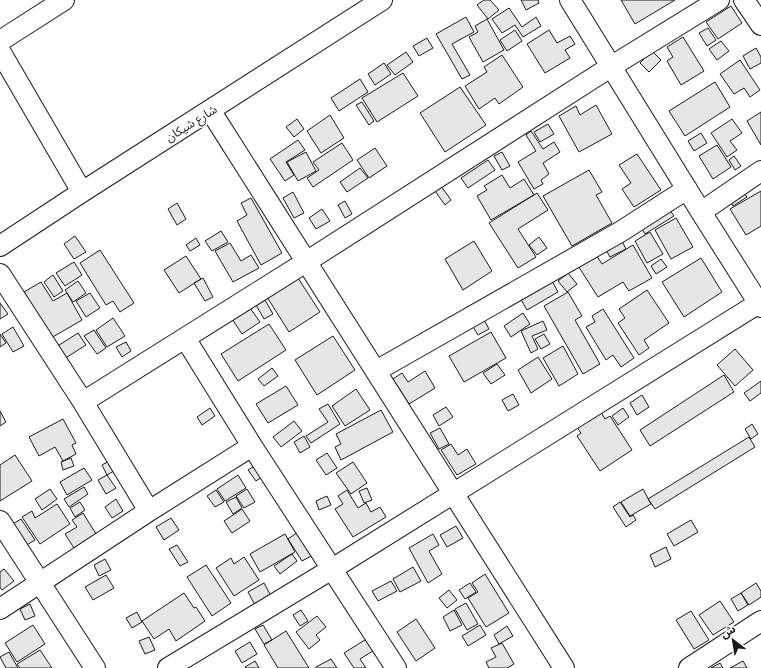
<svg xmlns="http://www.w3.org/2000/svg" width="761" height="668" viewBox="0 0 761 668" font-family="'IBM Plex Sans','Noto Sans Arabic',sans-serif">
  <rect width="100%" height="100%" fill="#fff"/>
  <path fill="#e6e6e6" stroke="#1a1a1a" d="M484,0H490L499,10L488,19L477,5Z
    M521,0H538L539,3L526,10Z
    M621,0H675L635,24Z
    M731,6L742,23L718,39L706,22Z
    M509,8L522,27L536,17L541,26L523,37L515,25L502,33L492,19Z
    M466,17L474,32L452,44L470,75L462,79L436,34Z
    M487,19L504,50L483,62L469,37L478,32L475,26Z
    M708,28L716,40L707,46L699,33Z
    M515,30L522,41L507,51L500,40Z
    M549,30L557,43L570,36L575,44L565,50L570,58L545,73L527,44Z
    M683,37L704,71L681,85L667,61L673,57L667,47Z
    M427,38L433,48L419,56L413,46Z
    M721,41L729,51L717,60L709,49Z
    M756,48L761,57V63L750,69L743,56Z
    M652,51L661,60L649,72L640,63Z
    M406,52L413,62L395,75L387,65Z
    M502,55L523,87L499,104L495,98L479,109L465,86L487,72L484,67Z
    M740,60L760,90L750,97L744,88L734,94L720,74Z
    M384,63L391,74L375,85L368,74Z
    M403,73L418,96L377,122L362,98Z
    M360,79L368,92L339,111L331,98Z
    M715,82L730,107L685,136L669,111Z
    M460,87L486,125L445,152L420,113Z
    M362,102L374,121L369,125L356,105Z
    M596,105L612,134L579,152L559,116L576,106L580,115Z
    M761,112V145L747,121Z
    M330,115L344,138L321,153L307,131Z
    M297,119L304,129L294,137L286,127Z
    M732,119L742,133L730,141L737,150L727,157L711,133Z
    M548,124L554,134L540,142L534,132Z
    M531,131L543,149L554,142L560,152L543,163L549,174L541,180L543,184L534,189L518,162L536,151L526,135Z
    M701,133L707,143L694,151L688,141Z
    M298,140L305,150L286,162L294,175L285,181L270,159Z
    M342,143L353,160L313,187L307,178L319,170L313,162Z
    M717,145L731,167L713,179L699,156Z
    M375,148L387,166L369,178L357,160Z
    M306,152L316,171L298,181L287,162Z
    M502,152L510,166L502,170L494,156Z
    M637,154L661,190L634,207L622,189L631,183L619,165Z
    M734,156L741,166L735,170L729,160Z
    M488,160L495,170L468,188L461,178Z
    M360,168L368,178L347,192L340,182Z
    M589,170L602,192L596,195L612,223L572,246L543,196Z
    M502,175L510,188L524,179L534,195L491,220L477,196L487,190L484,186Z
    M441,186L451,200L445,205L435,191Z
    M741,189L747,197L733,206L728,197Z
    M761,191V226L746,235L730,209Z
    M293,192L304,213L294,218L283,198Z
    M537,193L548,210L518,229L536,257L518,268L489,223Z
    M251,198L282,253L261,265L237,221L247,215L241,203Z
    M345,201L352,214L345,218L338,205Z
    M177,203L186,219L177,225L168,209Z
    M665,203L674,216L645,234L637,221Z
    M322,209L330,221L316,229L309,218Z
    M676,218L693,247L671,259L655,230Z
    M221,231L228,242L212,251L205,241Z
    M650,232L663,254L647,263L635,241Z
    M619,235L626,249L610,257L603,244Z
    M75,236L86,252L74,259L64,244Z
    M539,237L547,248L537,255L529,245Z
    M196,238L200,245L190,251L186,245Z
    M474,241L492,271L463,290L445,259Z
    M230,243L241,261L251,255L259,268L233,282L215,251Z
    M633,245L652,278L629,291L623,282L598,297L575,261L593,250L602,264Z
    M100,250L134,303L120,312L113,301L106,305L80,263Z
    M186,256L201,279L179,293L164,270Z
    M701,258L722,292L684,317L662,282Z
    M661,259L667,267L656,274L651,266Z
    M74,262L82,275L65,286L56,273Z
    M568,273L577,284L567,292L558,281Z
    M53,275L63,291L54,297L44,282Z
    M550,277L558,292L527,310L519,296Z
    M203,278L213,297L205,301L194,283Z
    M298,278L320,312L289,332L267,297Z
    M78,281L86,293L73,302L65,290Z
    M41,282L53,301L67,293L82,320L51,338L24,292Z
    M647,290L669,323L644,340L649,348L639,355L618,323L625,318L619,309Z
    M568,292L582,316L575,320L600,364L583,374L544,306Z
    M90,293L100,308L86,317L76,301Z
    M265,300L273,314L264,319L256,305Z
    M0,303L8,314L0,319Z
    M250,308L260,322L242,334L232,319Z
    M603,309L634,358L621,367L613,355L606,360L586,327L595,322L592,316Z
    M523,313L530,324L511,337L504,326Z
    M113,318L125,336L107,347L96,330Z
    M484,320L489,329L478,335L473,327Z
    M543,321L547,330L532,336L538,349L531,353L521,331Z
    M269,324L286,350L238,381L221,354Z
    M13,327L24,346L13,352L2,334Z
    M94,330L106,348L97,354L84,336Z
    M491,332L506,358L464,382L449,356Z
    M78,333L86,345L64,359L56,347Z
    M0,334L6,343L0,347Z
    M544,334L550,344L541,349L535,339Z
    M333,336L355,370L317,395L295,360Z
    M126,342L131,351L122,357L116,347Z
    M563,346L578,374L559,386L543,358Z
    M735,349L753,370L735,386L717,365Z
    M538,357L552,379L531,393L518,370Z
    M497,364L505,375L491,384L483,373Z
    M272,368L278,376L264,386L258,379Z
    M425,371L435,388L409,404L393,379L402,373L408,382Z
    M724,375L734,392L650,446L640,430Z
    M761,381V393L750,401L744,393Z
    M286,386L298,405L268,423L256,404Z
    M356,389L370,410L345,426L332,406Z
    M513,394L519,405L508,411L502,400Z
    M642,395L649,407L637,415L630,403Z
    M328,404L340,424L311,443L306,436L328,422L319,409Z
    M446,407L453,417L439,426L433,415Z
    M210,408L215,416L202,425L197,417Z
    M623,408L629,417L618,425L612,416Z
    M381,410L393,432L341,460L335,447L341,444L336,434Z
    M600,410L605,419L610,416L632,450L600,471L577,436L581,433L576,426Z
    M0,411L6,422L0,426Z
    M63,419L76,443L72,445L76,454L63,461L55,447L39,456L29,437Z
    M294,421L302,431L281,447L273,437Z
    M752,424L758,434L751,439L745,429Z
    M440,428L449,444L439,449L430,433Z
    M304,436L310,447L300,453L294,442Z
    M749,437L755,447L655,509L648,499Z
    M451,444L458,455L467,449L476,464L457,475L441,450Z
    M327,453L337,468L326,475L316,460Z
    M15,455L32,481L0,501V465Z
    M71,458L74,466L63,470L61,462Z
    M114,458L119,468L107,475L102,465Z
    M353,462L367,483L351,494L336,473Z
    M257,464L265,475L256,481L248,470Z
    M84,468L92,480L67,495L60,482Z
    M107,475L116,488L106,494L98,480Z
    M238,475L246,488L225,501L217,489Z
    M84,487L88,494L69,507L64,499Z
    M367,488L372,500L364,503L359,491Z
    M50,489L57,499L42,510L35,499Z
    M247,489L255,502L244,508L236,496Z
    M643,489L651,504L630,516L621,502Z
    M216,490L224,502L215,507L207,496Z
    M347,490L358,508L366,503L371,512L380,507L386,517L353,537L335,509L343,504L338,496Z
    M327,496L331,505L319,510L316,501Z
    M236,497L242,508L233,514L226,502Z
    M116,499L123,511L112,518L105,507Z
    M80,502L85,510L75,517L70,508Z
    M620,502L630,517L633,515L636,520L626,527L613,507Z
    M57,504L70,524L40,544L22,517L32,511L35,518Z
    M242,509L250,521L232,533L224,521Z
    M83,513L96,534L74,548L65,534L77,527L72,520Z
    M171,518L179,530L164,540L156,527Z
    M21,519L35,540L25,546L11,525Z
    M691,520L698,532L674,546L667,534Z
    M456,526L463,538L447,547L440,535Z
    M298,532L313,555L302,561L288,539Z
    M285,534L295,552L260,572L250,554Z
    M433,534L439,545L429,551L442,574L428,583L409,548Z
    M177,545L188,562L180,566L169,549Z
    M666,547L671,559L655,567L650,555Z
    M292,554L297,561L280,574L274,566Z
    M244,557L259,580L234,596L216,568L231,558L234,564Z
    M105,559L111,570L99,576L94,565Z
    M206,565L231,603L212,616L187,577Z
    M413,567L421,581L400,592L393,579Z
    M4,569L14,581L2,590L0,587V572Z
    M485,574L509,613L486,627L468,598L478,592L472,583Z
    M106,575L114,588L93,600L85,587Z
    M391,581L397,591L378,601L372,591Z
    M264,583L271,596L255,605L248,592Z
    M470,583L476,592L465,599L459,590Z
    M756,583L761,591V597L749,605L741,593Z
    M449,590L457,600L447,608L439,598Z
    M184,593L194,608L196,607L205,621L176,641L169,629L154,639L142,621Z
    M741,593L748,605L738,611L731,599Z
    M720,601L734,622L713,635L699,615Z
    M466,603L478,624L467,630L455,609Z
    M30,604L35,616L25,620L20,609Z
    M301,610L308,621L300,626L293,615Z
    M454,610L462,625L450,631L443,617Z
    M691,611L709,640L694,649L676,620Z
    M137,612L142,622L132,628L126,618Z
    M317,616L326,627L316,635L320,640L309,649L296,632Z
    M416,619L435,648L416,661L397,632Z
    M33,625L45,644L17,662L5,643Z
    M263,625L272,640L264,644L255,629Z
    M480,625L486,635L468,646L462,636Z
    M507,626L513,636L499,644L494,635Z
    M286,631L309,668H278L264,645Z
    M149,637L155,650L145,654L139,641Z
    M368,638L376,649L360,659L366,668H354L344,653Z
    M250,642L257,654L242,663L235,651Z
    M502,643L514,664L507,668H489L486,662L496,657L491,648Z
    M40,650L52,668H20L17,664Z
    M9,652L18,668H6L0,657Z
    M331,659L337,668H316V667Z
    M255,661L259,668H246L245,667Z
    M743,661L747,668H730Z
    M720,663L723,668H711Z"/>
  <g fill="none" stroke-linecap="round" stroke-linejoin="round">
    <g stroke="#1a1a1a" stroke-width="22">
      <path id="minor" d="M570,0L701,212L761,307
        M744,0L761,25
        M0,41L64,0
        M0,51L82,192
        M210,110L564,668
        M701,212L761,171
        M0,246L82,192L382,0
        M0,274L83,402L149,511
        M185,338L252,446L396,668
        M376,371L620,232L687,189
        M83,402L306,262L612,66L719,0
        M0,521L95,668
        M0,609L149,511L252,446
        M168,668L332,569L759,303
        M689,668L761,621"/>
    </g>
    <use href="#minor" stroke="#fff" stroke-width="20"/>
  </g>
  <g text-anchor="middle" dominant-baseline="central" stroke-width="3" stroke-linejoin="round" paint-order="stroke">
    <g font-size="12" fill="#1a1a1a" stroke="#fff">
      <text transform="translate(191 123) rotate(-32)">شارع شيكان</text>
    </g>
  </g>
  <g transform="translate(733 640) rotate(329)" stroke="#ffffff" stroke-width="3" paint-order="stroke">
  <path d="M0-3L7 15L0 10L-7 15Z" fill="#1a1a1a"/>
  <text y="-6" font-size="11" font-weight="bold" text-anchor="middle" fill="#1a1a1a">ش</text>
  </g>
</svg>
